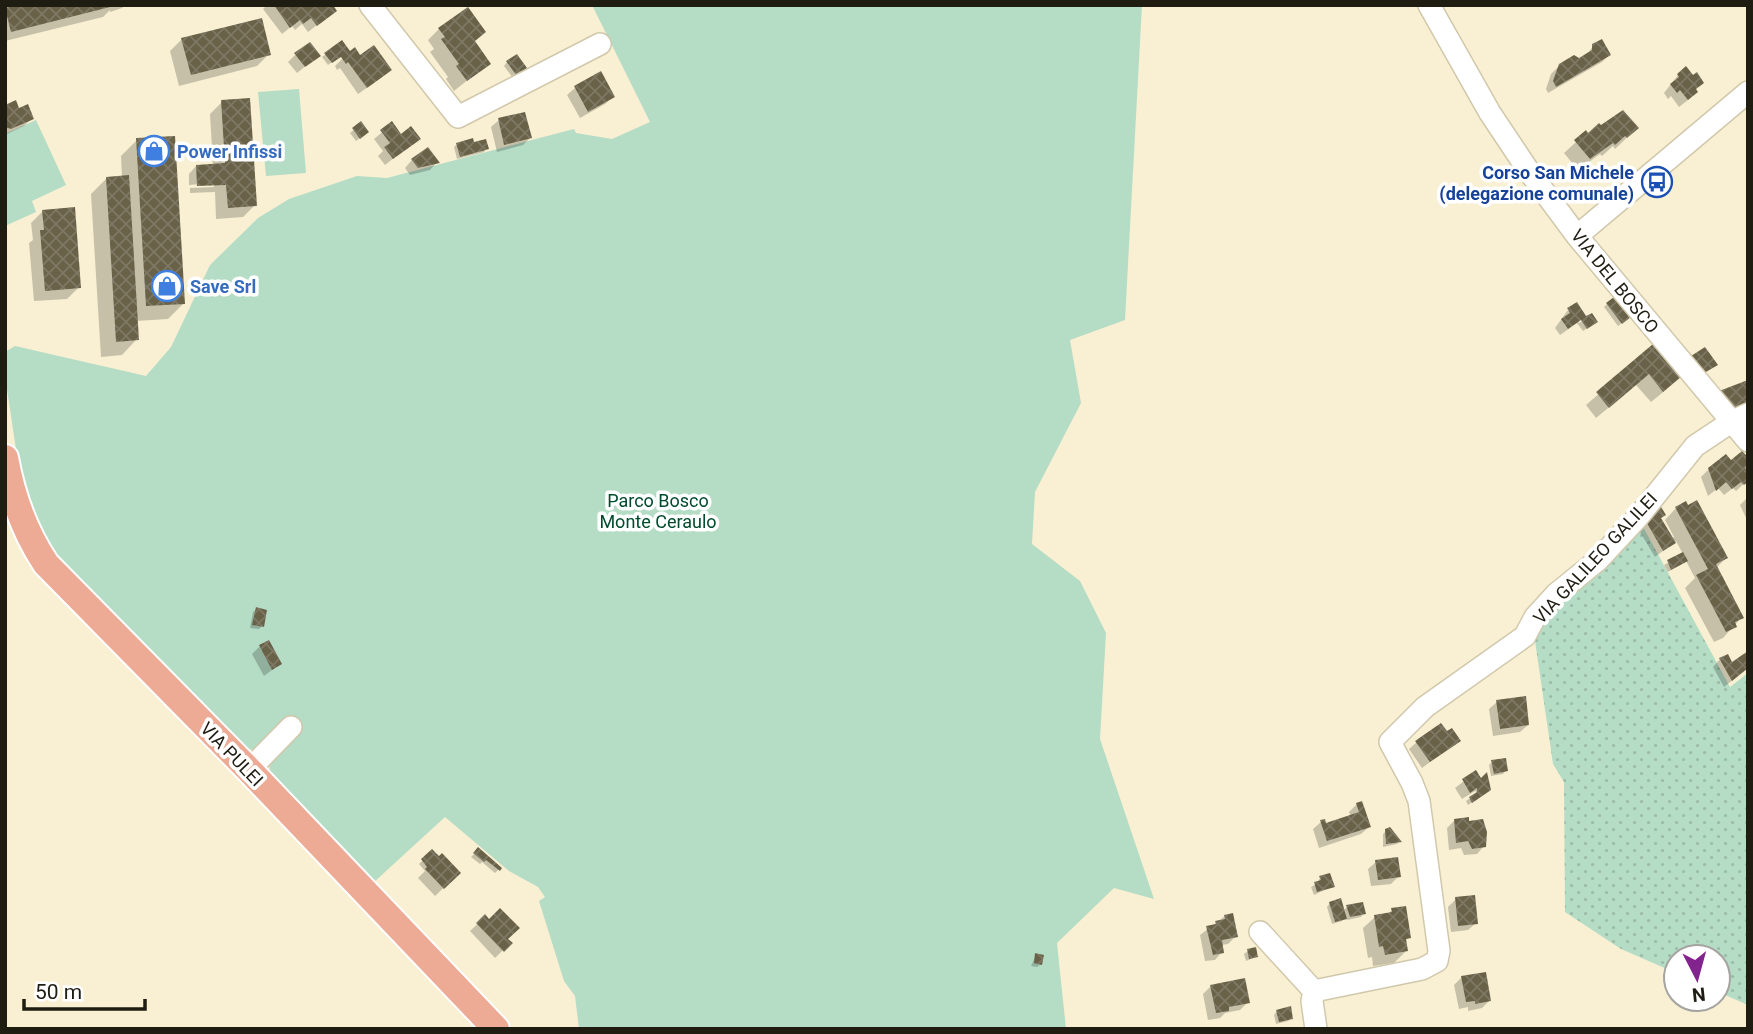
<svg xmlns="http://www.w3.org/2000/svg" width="1753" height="1034" viewBox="0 0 1753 1034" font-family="Roboto,sans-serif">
  <defs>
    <pattern id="grass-dots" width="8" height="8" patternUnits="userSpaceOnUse" patternTransform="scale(1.75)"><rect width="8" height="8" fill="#b5dcc5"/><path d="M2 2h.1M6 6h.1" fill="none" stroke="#9bbca8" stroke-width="1.8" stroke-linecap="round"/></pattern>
    <pattern id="building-cross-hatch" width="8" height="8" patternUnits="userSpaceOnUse" patternTransform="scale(1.75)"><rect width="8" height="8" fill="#696148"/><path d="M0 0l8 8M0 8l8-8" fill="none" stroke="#7e7864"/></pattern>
  </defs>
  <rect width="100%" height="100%" fill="#f9f0d3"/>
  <path fill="url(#grass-dots)" d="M1641,523L1730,687L1748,673V1005L1718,992V957H1676V973L1621,949L1565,912L1564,782L1553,764L1535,641L1540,623Z"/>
  <path fill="#b5dcc5" d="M592,5H1142L1125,320L1070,340L1081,403L1035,492L1032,544L1080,581L1106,633L1100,739L1154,899L1114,888L1057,943L1066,1029H579L575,996L564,981L539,901L545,897L538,887L509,871L445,817L373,883L270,776L269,760L258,749L244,750L66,567L36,527L20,476L5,376V352L15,346L146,376L171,347L210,265L258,218L289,199L357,176L387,178L574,129L576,133L612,139L650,122Z
    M299,89L306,173L266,176L258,92Z
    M36,120L66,185L32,201L36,212L5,226V134Z"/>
  <path fill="#0003" d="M5,5H125L122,8L110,12V10L103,17L5,41Z
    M267,5H331L335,11L308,32L302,24L295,30L292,26L282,34L263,9Z
    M439,29L473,42L489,63L454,91L446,79L448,77L430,52L434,49L428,40Z
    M182,39L269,54L257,66L179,86L170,51Z
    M1593,46L1609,55L1602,62L1548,93L1546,89L1551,74L1560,65L1586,56Z
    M350,53L382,77L358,94L340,68L337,70L335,66L344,57L342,55L328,65L322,57L326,54Z
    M296,54L318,56L297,73L288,62Z
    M507,62L522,71L513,78L504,66Z
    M1678,75L1694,90L1688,100L1679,107L1671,96L1668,99L1664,93Z
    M575,88L613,97L605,104L580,118L567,95Z
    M222,102L255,205L243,217L216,219L215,192L190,193V188L214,187V183L189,185V174L196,166L213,165L210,114Z
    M5,106L18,110L32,118L24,126L5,135Z
    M499,120L530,138L523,145L497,152L491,127Z
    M361,124L364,135L356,141L350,133Z
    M392,124L401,136L418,139L385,165L378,156L383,151L374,139Z
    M1637,128L1615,149L1613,146L1602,156L1600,154L1578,170L1564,153L1586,133L1588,135Z
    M137,140L184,303L168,319L136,321L137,339L122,355L101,357L91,194L107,178L122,177L121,156Z
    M457,144H473L487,148L484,152L457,159L454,147Z
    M412,160L437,162L430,170L410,175L405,168Z
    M43,211L79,287L67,299L34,301L29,243L33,240L31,223Z
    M1607,304L1626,320L1618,326L1604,307Z
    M1568,310L1579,323L1591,315L1592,325L1583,331L1577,323L1560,335L1555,328Z
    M1653,347L1667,389L1651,402L1636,385L1596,418L1586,405Z
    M1731,463L1744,468L1748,480L1736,491L1733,488L1724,495L1718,488L1708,496L1701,477L1709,469Z
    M1748,497V520H1747L1740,505Z
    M1658,505L1660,519L1671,539L1674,537L1665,520L1676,508L1726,558L1716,568L1742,617L1723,638L1714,642L1685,588L1695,578L1686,561L1668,572L1664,565L1683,554L1676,541L1655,557L1637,527Z
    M257,609L262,626L259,629L250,628L253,612Z
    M260,646L280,664L264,676L252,654Z
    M1720,659L1732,665L1748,668L1724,687L1713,667Z
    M1497,702L1528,725L1520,732L1493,736L1489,709Z
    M1446,733L1458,741L1422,768L1409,749L1417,742Z
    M1492,762L1506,770L1503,774L1491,776L1489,765Z
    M1476,772L1486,793L1468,805L1466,801L1477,793L1475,791L1462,799L1455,788Z
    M1357,804L1369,827L1361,834L1319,848L1313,829L1321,822L1325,825L1351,817L1349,812Z
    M1454,821L1484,846L1477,854L1464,855L1461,848L1449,850L1447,828Z
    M1386,831L1400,841L1397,844L1383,847V834Z
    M478,850L500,868L495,873L482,862L480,864L471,857Z
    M432,851L459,873L435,896L418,878L425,871L419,864Z
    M1376,862L1399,876L1391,884L1371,886L1368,869Z
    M1320,877L1333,886L1314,895L1311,887L1318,883Z
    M1456,899L1476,923L1468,930L1451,932L1448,907Z
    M1330,903L1343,911L1347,907L1362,904L1364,913L1361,917L1347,920L1346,917L1342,921L1332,924L1327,907Z
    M1392,910L1409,937L1404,942L1406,951L1394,963L1373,966L1372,957L1368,958L1363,928L1375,917L1388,914Z
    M1225,916L1236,936L1228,944L1221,945L1222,952L1215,960L1205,961L1200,935Z
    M485,917L510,943L495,958L470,931Z
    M1248,951L1256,957L1246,961L1244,954Z
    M1036,955L1041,964L1037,967L1031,966Z
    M1462,977L1489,1001L1482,1008L1468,1011V1007L1459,1009L1454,985Z
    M1211,986L1248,1002L1240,1010L1225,1013L1220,1018L1208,1020L1203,994Z
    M1277,1011L1291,1018L1288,1021L1276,1024L1274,1015Z"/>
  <path fill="url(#building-cross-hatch)" d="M18,5H114V6L11,32L5,8Z
    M274,5H333L337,11L317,26L311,18L303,24L300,20L290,28Z
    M468,7L486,32L475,41L491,64L467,81L456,66L459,64L441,39L445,37L438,28Z
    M262,18L271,55L191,75L181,38Z
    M1602,39L1611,55L1556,87L1553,81L1559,64L1574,55L1579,58L1592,50V44Z
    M342,40L350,51L355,47L360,55L374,45L392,70L367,88L348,62L346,64L341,57L332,63L324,53Z
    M310,42L321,56L305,67L294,53Z
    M517,54L527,68L517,76L506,61Z
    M1686,66L1693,75L1697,72L1704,83L1696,89L1698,92L1688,100L1680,90L1677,93L1670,84L1679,77L1677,74Z
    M601,71L615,97L588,112L574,86Z
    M250,98L257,206L228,208L226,185L197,186L196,165L225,163L221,100Z
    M16,100L19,108L28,104L34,119L11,129L5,127V105Z
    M1623,110L1639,128L1627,138L1625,136L1615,145L1613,143L1590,159L1574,140L1586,130L1588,133L1599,123L1601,125Z
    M525,112L532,138L504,145L498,118Z
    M361,121L369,132L360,139L352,128Z
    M392,121L401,134L411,126L421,139L393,159L384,147L390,143L380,130Z
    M175,136L185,304L146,306L136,138Z
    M473,138L474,142L486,139L489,149L460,157L456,143Z
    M428,147L440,163L418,168L411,159Z
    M129,175L139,340L116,342L106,177Z
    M75,207L81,288L45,291L40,230H44L42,210Z
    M1614,297L1631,317L1622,324L1606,303Z
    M1577,302L1586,316L1592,313L1598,322L1587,329L1581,320L1568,329L1561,319L1570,313L1567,308Z
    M1653,344L1681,377L1663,392L1649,374L1609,408L1596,392Z
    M1705,347L1718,365L1704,373L1691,356Z
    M1748,380V409L1737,414L1719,391Z
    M1742,451L1748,457V466L1745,468L1748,471V482L1744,485L1741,482L1732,489L1726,482L1716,491L1708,468L1726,454L1731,460Z
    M1697,500L1728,558L1716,564L1744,618L1735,622L1737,627L1726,632L1696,575L1708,569L1675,507L1686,501L1688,505Z
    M1658,502L1666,515L1661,518L1676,543L1663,551L1644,518Z
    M1683,552L1688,561L1671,570L1667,560Z
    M256,607L267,610L264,627L252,625Z
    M269,640L282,664L272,670L259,645Z
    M1748,651V668L1732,681L1719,658L1728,654L1732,662Z
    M1526,696L1529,725L1500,729L1496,700Z
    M1441,723L1447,731L1452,728L1461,741L1430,762L1415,741Z
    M1506,758L1508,771L1494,774L1491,760Z
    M1476,770L1481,778L1487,772L1491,790L1472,803L1469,797L1477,792V788L1470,793L1462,779Z
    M1362,801L1371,827L1327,841L1320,820L1325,819L1326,823L1359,812L1356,803Z
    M1469,817V821L1483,819L1487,832L1486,847L1472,849L1468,841L1456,843L1454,819Z
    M1390,827L1402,842L1386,844L1385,829Z
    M478,847L502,868L500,871L486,860L484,862L473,853Z
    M432,849L439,856L442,853L461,873L444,889L425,869L427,867L421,859Z
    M1398,857L1401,877L1378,880L1375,860Z
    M1330,873L1335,887L1317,892L1314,882L1321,880L1319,876Z
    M1475,895L1478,924L1458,926L1455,897Z
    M1341,898L1347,919L1335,922L1329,902Z
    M1363,902L1366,914L1350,917L1346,905Z
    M1406,906L1411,938L1406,939L1408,951L1385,955L1383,946L1379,947L1374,915L1392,912L1391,908Z
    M500,908L520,928L508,939L513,943L504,952L476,923L485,914L489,919Z
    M1233,913L1238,937L1222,940L1224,953L1213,955L1206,926L1216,924L1215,921L1225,919L1224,915Z
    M1256,947L1258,957L1249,959L1247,949Z
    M1035,953L1044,955L1042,965L1034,963Z
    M1486,972L1491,1001L1475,1004V1001L1466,1002L1461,976Z
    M1245,978L1250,1003L1229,1007V1011L1216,1013L1210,985Z
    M1291,1006L1293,1019L1279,1022L1276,1010Z"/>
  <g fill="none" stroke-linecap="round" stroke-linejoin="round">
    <g stroke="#d1c8ac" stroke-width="24">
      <path id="minor" d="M370,5L458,117L600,44
        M1429,5L1490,113L1528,170L1577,236L1748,441
        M1577,236L1748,92
        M249,770L291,727
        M1260,932L1314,991
        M1316,1029L1312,1001L1314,991L1422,969L1437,961L1439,951L1419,801L1412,783L1390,742L1425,707L1525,636L1535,617L1556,594L1598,560L1638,517L1695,446L1731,422L1748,414"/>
    </g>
    <g stroke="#fff" stroke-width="30">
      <path id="major" d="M5,458C12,497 24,531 46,564L249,770L496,1029"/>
    </g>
    <use href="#minor" stroke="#fff" stroke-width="21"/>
    <use href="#major" stroke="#edaa95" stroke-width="26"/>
  </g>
  <defs>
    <g id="shop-ring" transform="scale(1.575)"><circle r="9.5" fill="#fff" stroke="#3f7fe0" stroke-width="1.5"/><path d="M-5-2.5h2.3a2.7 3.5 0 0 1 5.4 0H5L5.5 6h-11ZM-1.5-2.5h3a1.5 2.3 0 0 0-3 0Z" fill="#3f7fe0"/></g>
    <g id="bus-ring" transform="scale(1.575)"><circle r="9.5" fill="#fff" stroke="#1a4fb4" stroke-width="1.5"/><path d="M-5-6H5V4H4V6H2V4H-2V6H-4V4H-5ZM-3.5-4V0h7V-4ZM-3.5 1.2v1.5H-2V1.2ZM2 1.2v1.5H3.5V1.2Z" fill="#1a4fb4"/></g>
  </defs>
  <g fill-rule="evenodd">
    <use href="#shop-ring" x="154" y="151"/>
    <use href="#bus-ring" x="1657" y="182"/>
    <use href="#shop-ring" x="167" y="286"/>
  </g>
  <g text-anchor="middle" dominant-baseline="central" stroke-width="7" stroke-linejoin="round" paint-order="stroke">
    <g font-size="18" font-weight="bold" fill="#366cbe" stroke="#fff" text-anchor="start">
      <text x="177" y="151">Power Infissi</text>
      <text x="190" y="286">Save Srl</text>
    </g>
    <g font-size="18" font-weight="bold" fill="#164399" stroke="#fff" text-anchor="end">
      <text x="1634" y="172">Corso San Michele<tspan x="1634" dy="21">(delegazione comunale)</tspan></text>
    </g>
    <g font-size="18" fill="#1f1c12" stroke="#fff">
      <text transform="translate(1615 281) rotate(51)">VIA DEL BOSCO</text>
      <text transform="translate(1595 558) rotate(-47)">VIA GALILEO GALILEI</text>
      <text transform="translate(232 754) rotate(46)">VIA PULEI</text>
    </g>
    <g font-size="18" fill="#004b2c" stroke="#fff">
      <text x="658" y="500">Parco Bosco<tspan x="658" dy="21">Monte Ceraulo</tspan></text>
    </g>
  </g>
  <rect width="1753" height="1034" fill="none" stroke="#1f1c12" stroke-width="14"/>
  <g transform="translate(1697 978) rotate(174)"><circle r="33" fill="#ffffff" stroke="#a5a4a0" stroke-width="2"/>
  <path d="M0-5L12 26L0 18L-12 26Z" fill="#83238e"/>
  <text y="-10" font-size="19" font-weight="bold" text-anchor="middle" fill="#1f1c12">N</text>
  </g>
  <path d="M24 999v10h121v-10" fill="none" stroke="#1f1c12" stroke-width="3.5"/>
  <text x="35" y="999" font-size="21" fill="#1f1c12" stroke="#ffffff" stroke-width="5" paint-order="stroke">50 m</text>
</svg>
